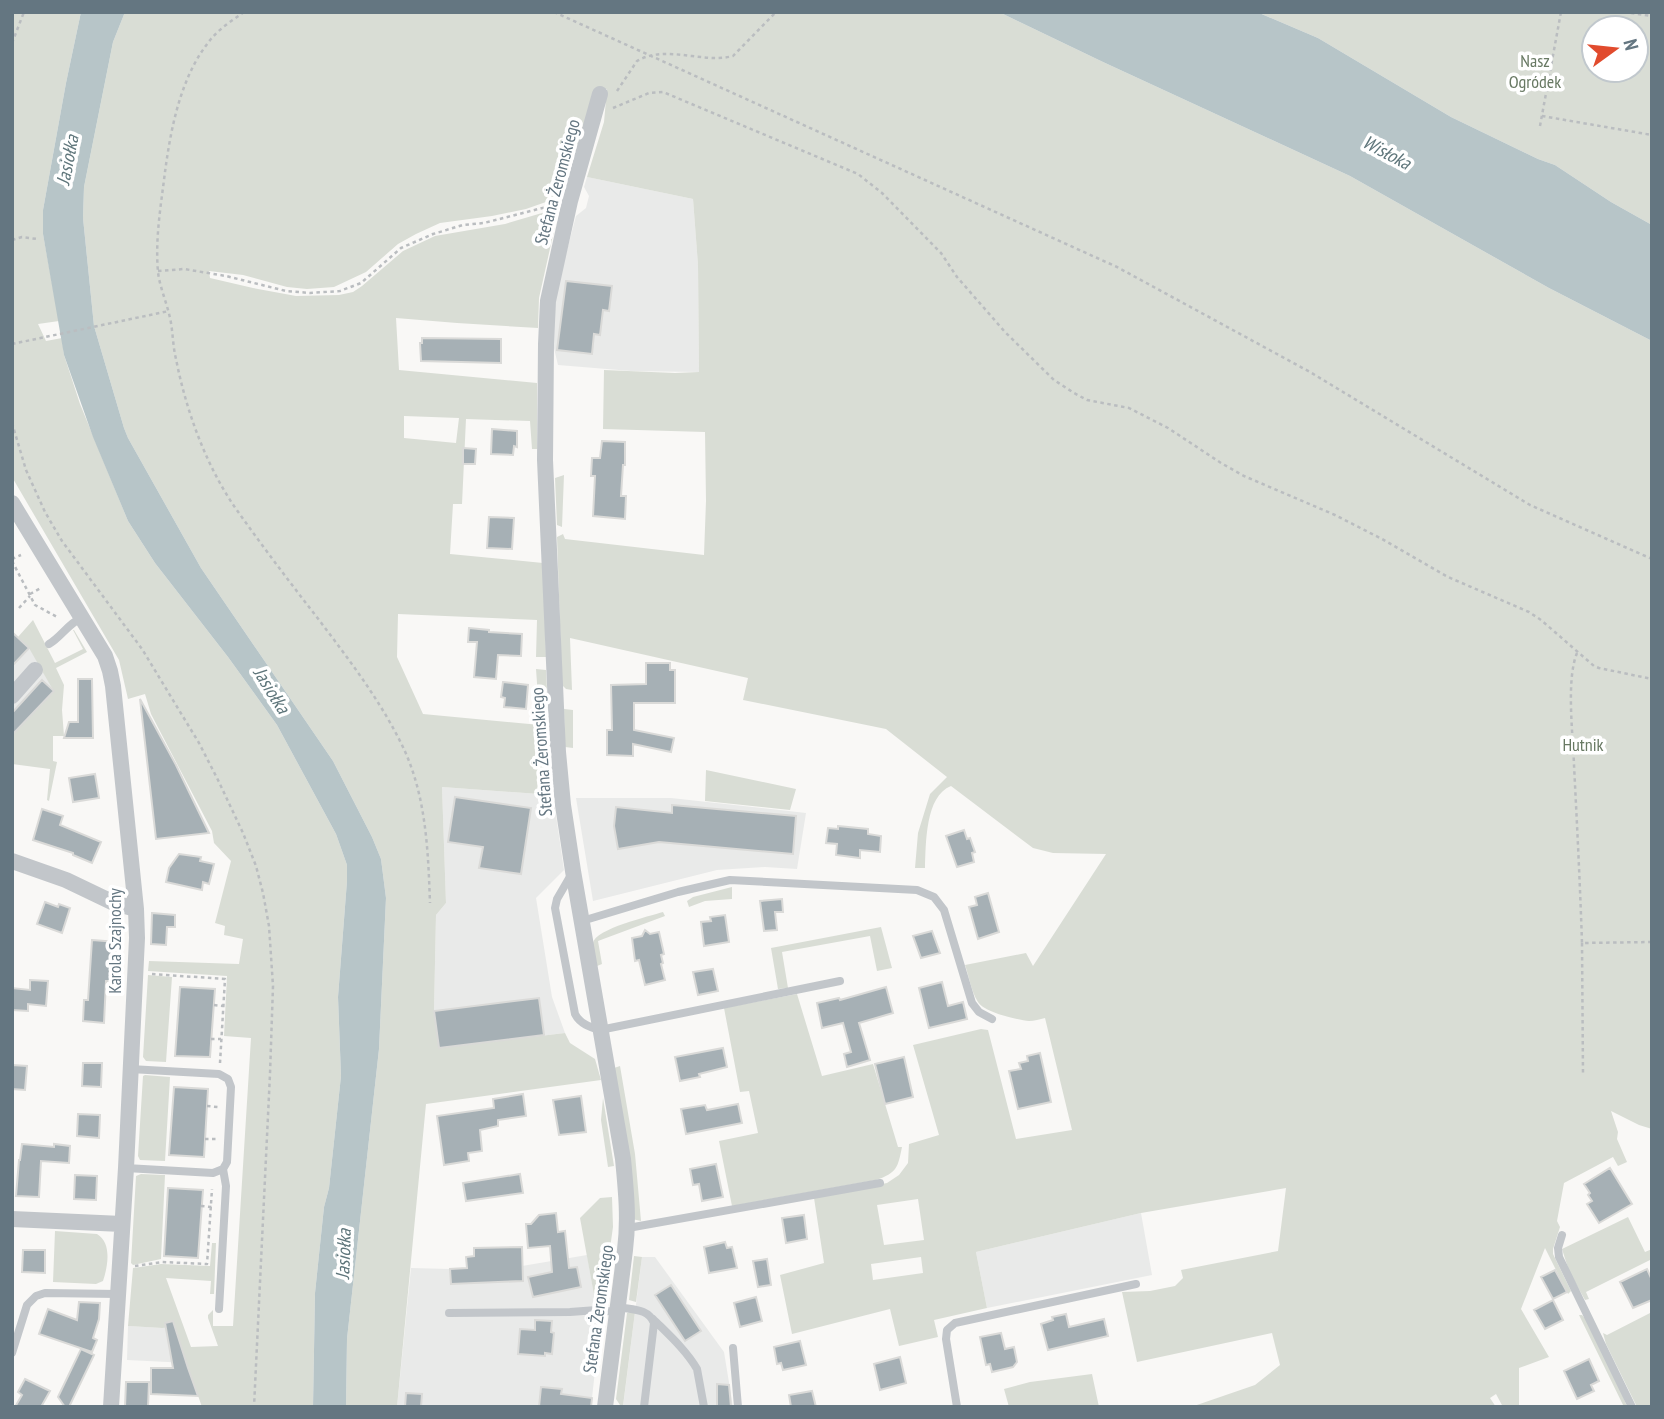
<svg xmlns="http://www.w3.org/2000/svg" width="1664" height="1419" viewBox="0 0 1664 1419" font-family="'PT Sans Narrow',sans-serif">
  <rect width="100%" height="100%" fill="#f9f8f6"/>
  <path fill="#e9eae9" d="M587,177L693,199L698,265L699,372L631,371L558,365L553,344L556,292L576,216L586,208L589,196L584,187Z
    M18,637L29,647L54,691L12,735V643Z
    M442,787L553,795L564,870L536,898L552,997L565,1033L439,1048L434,1011L436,915L446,903Z
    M576,798H671L806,813L797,869L765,867L717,870L593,901Z
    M1141,1213L1152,1275L987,1308L976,1252Z
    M587,1255L594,1295L603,1298L591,1407H397L411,1268L450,1269L522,1266Z
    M642,1257H655L724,1352L733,1407H623Z
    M128,1326L162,1328L174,1326L188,1363L127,1360Z"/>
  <path fill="#d9ddd5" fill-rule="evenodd" d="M12,12H81L66,83L43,210V234L59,321L38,324L46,341L62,338L64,355L80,404L128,521L155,563L228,657L277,725L336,834L347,865V881L338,997L341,1076L329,1188L324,1207L315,1293L313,1407H202L174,1327L162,1328L128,1326L133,1268L161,1264L210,1266L212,1243H216L214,1294H210L211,1281L166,1278L191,1347L218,1346L208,1318V1315L213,1310V1326H233L251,1038L224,1036L227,976L148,971L149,961L239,964L243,939L224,935L225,926L215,923L231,861L214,843L212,831L151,714L145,694L128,699L119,660L12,477Z
    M125,12H999L1103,62L1350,176L1549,288L1652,341V1129L1639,1125L1611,1111L1618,1132L1617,1139L1627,1162L1618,1166L1613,1157L1564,1183L1557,1221L1560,1227L1553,1249V1254L1571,1291L1568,1294L1545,1248L1521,1309L1549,1357L1519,1368V1407H1503L1496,1394L1490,1398L1496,1407H1191L1255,1385L1280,1365L1272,1333L1137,1362L1122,1292L1150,1291L1175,1286L1183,1278L1181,1270L1278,1251L1286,1188L1141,1213L976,1252L987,1308L934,1320L938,1337L899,1346L890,1309L792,1334L780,1275L824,1263L814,1198L887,1183L899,1175L908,1163L909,1144L939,1135L913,1045L981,1029L988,1030L1016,1139L1072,1130L1045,1018C1040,1019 1034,1021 1029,1021C1017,1020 984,1012 978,1002C971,991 969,976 965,965L1026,953L1033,966L1106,854L1053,853L1033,848L951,786C925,796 926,844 925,868H915L918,833L930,794L947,777L886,729L743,700L748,678L570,638L572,690L566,689L562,685L557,537L563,534L565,539L704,555L706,501L705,432L603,429L604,370L675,373L699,372L698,265L693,199L587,177L604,122L607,89H601L594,99L568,172L563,196L526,209L492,216L440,223L416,234L398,244L366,272L334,287L307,289L287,287L243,275L209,271L210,278L253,288L296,296L339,295L353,292L362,286L403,251L435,236L505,224L559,208L539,298L538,328L457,323L396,318L399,370L537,383V449H532L530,421L466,419L462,504H453L450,554L543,563L546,657H536L537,620L398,614L397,657L423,714L540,725L549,724L553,795L442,787L446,903L436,915L434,1011L439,1048L565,1033L570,1043L595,1059L601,1080L426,1104L397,1407H346L347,1339L379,1049L386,898L381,859L372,837L333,761L201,568L128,438L124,428L94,326L83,218L84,187L113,42ZM404,416L459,418L456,443L404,438ZM918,1199L924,1240L884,1245L877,1205ZM921,1257L923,1273L873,1280L871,1264Z
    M1257,12H1652V225L1611,202L1555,165L1538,159L1451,117L1318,38ZM1594,28H1636V70H1594Z
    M564,475L562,527L557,525L555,478Z
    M33,620L55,663L83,649L73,630H74L87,652L56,668L64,685L62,710L64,736H53V761L57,762L49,801L47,800L50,769L12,764V735L53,690L29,648L18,637Z
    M536,669L546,670L548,708L539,711Z
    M564,709L573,710V748L565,747Z
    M706,770L796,789L790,810L705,801Z
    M732,887V899L705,901L689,907L687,901L693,897Z
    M663,912L665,916L598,941L602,964L597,966C596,959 592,949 593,943C595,929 650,916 663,912Z
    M881,927L892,968L877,971L870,936L782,952L788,988L778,989L771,948Z
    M148,975L172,977L166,1062L146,1061L143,1057Z
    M797,994L822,1076L873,1064L898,1147H902C898,1167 897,1173 876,1180L732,1206L719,1141L758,1133L749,1091L740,1092L724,1008Z
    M620,1066L635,1154L641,1221L632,1219L614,1068Z
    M145,1075L170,1077L165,1161L140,1160L138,1156L143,1076Z
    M603,1098L614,1166L608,1167L601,1120Z
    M141,1174L165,1175L161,1259L133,1265L131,1263L136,1176Z
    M612,1197L613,1227L603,1298L594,1295L580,1218L600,1198Z
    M1628,1217L1645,1252L1652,1249V1259L1586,1292L1589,1299L1585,1300L1569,1271L1562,1249Z
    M55,1231L97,1234C112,1243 108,1266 103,1281L96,1284L53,1282Z
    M634,1256L642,1257L636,1302L629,1300Z
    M631,1312H635L623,1406L620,1405L616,1399L627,1313Z
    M1652,1312V1404L1647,1407H1637L1606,1344L1603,1333L1607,1335Z
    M1579,1315H1582L1585,1318L1623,1396L1627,1407H1624Z
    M1092,1374L1099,1407H1009L1004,1389L1030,1382Z"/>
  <path fill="#b7c5c8" d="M81,12H125L113,42L84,187L83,218L94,326L124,428L128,438L201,568L333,761L372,837L381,859L386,898L379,1049L347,1339L346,1407H313L315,1293L324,1207L329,1188L341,1076L338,997L347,881V865L336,834L277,725L228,657L155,563L128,521L93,437L64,355L43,234V210L66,83Z
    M999,12H1257L1318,38L1451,117L1538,159L1555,165L1611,202L1652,225V341L1549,288L1350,176L1103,62Z"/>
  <path fill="#a6b0b5" stroke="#dadad8" stroke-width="2" d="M566,281L612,286L609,311L603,310L600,335L594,334L592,354L557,350Z
    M422,338L501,339V363L421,361L420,343H422Z
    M492,429L517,431V447L514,446L513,455L491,454Z
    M602,441L625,442V465H623L621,496H626L625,519L593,516L595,476H591L592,458H600Z
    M463,448L476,449L475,464H463Z
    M489,517L514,518L512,549L487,548Z
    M469,628L489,630V632L522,634L521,656L498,655L496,679L474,677L477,642H468Z
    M12,632L29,648L12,666Z
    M646,663H670V670H675V703H634V730L674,738L671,752L633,744V756L607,755V730H612L611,685L646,684Z
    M78,679H92L93,738H64L69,722H78Z
    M42,680L54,691L12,735V713Z
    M503,682L528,685L526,709L504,707L505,698L501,697Z
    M140,699L176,765L209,833L156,839Z
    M95,774L99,798L73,802L69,778Z
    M455,797L531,808L521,874L479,868L483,847L448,842Z
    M672,805L796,816L793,854L659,842L618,849L614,826L616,807L672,813Z
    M42,809L63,816L60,825L101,842L92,863L73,855V853L33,840Z
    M838,826L868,829V834L881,836L880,852L860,850V858L836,855L837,844L826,843L828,828L838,829Z
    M964,830L967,839L970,838L975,852L972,853L974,862L957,867L946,836Z
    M179,854L201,857L200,861L214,864L209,884L203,882L202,890L166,882L169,868Z
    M988,893L999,932L978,939L969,907L977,905L975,897Z
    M782,899L783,912H775L777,930L764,931L760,901Z
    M45,902L58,907L59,904L70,908L62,933L37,924Z
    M152,913L175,915V927H167L166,945L151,944Z
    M725,915L729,942L704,946L701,922L711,921L710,917Z
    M645,930L650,934L659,932L664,954L661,955L663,963L661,964L665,980L645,985L639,960L635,961L632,938L642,936Z
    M932,931L940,953L921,958L913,936Z
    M92,940L117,942L114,981H106L104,1023L83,1021L84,1000H88Z
    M713,969L718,991L698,995L693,972Z
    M30,980L48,981L46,1006L28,1004V1011L12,1010V988L30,990Z
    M942,982L948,1006L963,1002L967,1019L929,1028L919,988Z
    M180,987L215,989L210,1057L175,1056Z
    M886,987L893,1013L859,1023L870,1060L847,1067L844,1054L851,1052L843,1023L822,1028L817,1003L839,998L840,1000Z
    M539,998L544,1035L439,1048L434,1011Z
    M723,1048L727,1067L699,1074L700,1077L680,1081L675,1057Z
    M1040,1053L1051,1102L1018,1109L1009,1071L1021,1069L1019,1063L1028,1061L1027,1056Z
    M904,1057L913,1097L885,1104L875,1064Z
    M83,1063H102L101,1087L82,1086Z
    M12,1065L27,1066L25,1090L12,1089Z
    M174,1087L208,1089L204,1157L169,1155Z
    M523,1094L526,1116L498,1120V1126L480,1130L482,1151L468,1153L469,1161L444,1165L437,1116L494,1108L493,1099Z
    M581,1096L586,1132L559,1135L553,1100Z
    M738,1104L742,1123L686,1134L681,1109L705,1105L707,1110Z
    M78,1114L100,1115L99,1138L77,1136Z
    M22,1144L54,1147V1144L70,1146L69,1163L41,1161L39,1197L16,1196L19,1160H20Z
    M716,1164L723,1197L702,1201L699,1184L693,1185L690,1169Z
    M1610,1168L1632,1204L1599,1223L1587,1204L1592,1201L1588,1195L1590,1193L1584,1184Z
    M520,1174L523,1193L466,1201L463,1183Z
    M75,1175L97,1176L96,1200L74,1199Z
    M168,1188L203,1190L198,1258L164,1256Z
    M556,1213L558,1232L565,1231L569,1268L577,1267L581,1287L533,1297L528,1277L552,1272L550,1246L528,1248L526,1224H531L539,1215Z
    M804,1215L807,1239L786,1243L782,1218Z
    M725,1242L727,1248L732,1247L737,1268L709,1273L704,1247Z
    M522,1247L523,1281L451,1284L450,1269L467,1268L466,1257L474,1256V1248Z
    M23,1250H45V1273L22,1272Z
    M767,1259L771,1285L758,1287L753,1261Z
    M1647,1269L1652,1280V1300L1633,1308L1620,1282Z
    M1555,1270L1567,1292L1553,1299L1541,1277Z
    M671,1285L701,1331L685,1341L655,1295Z
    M756,1297L762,1321L740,1327L734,1303Z
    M1553,1300L1563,1320L1545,1329L1534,1310Z
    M79,1302L100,1303L99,1319L93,1338L97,1340L92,1352L39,1334L48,1309L77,1320Z
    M1066,1314L1069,1327L1104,1319L1108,1336L1048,1350L1041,1324L1053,1320L1052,1317Z
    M535,1320L552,1321L551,1332L554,1333L552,1354L545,1353V1356L518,1354L520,1329L535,1330Z
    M173,1321L188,1368L198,1396L151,1394V1368H173L165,1323Z
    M1001,1333L1005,1349L1014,1347L1017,1362L1013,1367L992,1372L990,1364L986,1365L980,1337Z
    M800,1341L806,1365L783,1370L781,1363L777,1364L774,1347Z
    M81,1349L94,1355L69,1407H65L58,1397Z
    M900,1357L906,1383L880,1390L874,1364Z
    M1589,1359L1599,1381L1591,1385L1594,1391L1577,1399L1564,1371Z
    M25,1379L50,1391L41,1407H15L22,1395L18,1392Z
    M126,1382H149L148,1407H125Z
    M717,1384L729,1385L731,1407H717Z
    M541,1387L562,1389L561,1394L592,1398L591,1407H539Z
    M812,1391L816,1407H791L789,1395Z
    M406,1393L422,1394L421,1407H405Z"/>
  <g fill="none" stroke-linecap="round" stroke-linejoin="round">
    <path stroke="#babdc0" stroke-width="2.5" stroke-dasharray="3.5 3.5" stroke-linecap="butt" d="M244,12C233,20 220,28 211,39C181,75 171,127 165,172C161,205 155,238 158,272C160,289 168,305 171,323C173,335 173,347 176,359C186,410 205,463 234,506C260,543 288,580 316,616C347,657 378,697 401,743C426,793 428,848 430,903
      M554,12L1117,267L1310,372L1530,505L1652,559
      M1624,12L1652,16
      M12,43L24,12
      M617,91L637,61C666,44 702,64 733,56L776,12
      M613,108L649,93L663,92L858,174L882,193L941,253L957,277L1005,332L1054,380L1074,393L1087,400L1129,408L1168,428L1221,463L1244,476L1335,515L1382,539L1448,577L1529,612L1541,620L1594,666L1599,668L1652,679
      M1542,116L1652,135
      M1540,126L1561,12
      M12,240L22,237L37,239
      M158,271L184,269L226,276L286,291L310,293L340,291L361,283L401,248L433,234L463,225L484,223L554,205
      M12,344L169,311
      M12,423L26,470L45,512L62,541L142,649L199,743L218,780L243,833L256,866L263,893L269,926L273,986L270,1074L254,1407
      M12,559L21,555
      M12,561L35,605L59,618
      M30,594L41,588
      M19,608L30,596
      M1577,653C1566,680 1573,734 1574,765C1577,824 1580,883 1582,943L1652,942
      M1582,943L1583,1074
      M152,974L225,979L220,1063
      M214,1005L223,1006
      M211,1039H221
      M207,1106L218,1107
      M205,1139H216
      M201,1206L212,1207
      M135,1266L162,1262L207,1264L212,1189"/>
    <path stroke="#c2c6ca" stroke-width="8" d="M49,644C61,637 68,624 81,618
      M571,875L557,899L555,908L575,1014C580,1024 590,1027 600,1030L840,981
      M582,921L678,892L730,880L917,890L934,897L944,910L972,1003L979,1012L992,1019
      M126,1168L213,1173L223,1169L227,1162L231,1087L228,1079L219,1074L130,1069
      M628,1228L880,1183
      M1562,1235L1558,1248L1559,1257L1632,1407
      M618,1307C632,1310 648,1308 654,1323L644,1407
      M219,1309L226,1186L223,1169
      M449,1313L570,1312L597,1310L616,1312
      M653,1319C668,1334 686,1350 697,1369L704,1407
      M733,1348L738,1407
      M12,1353L27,1305L36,1296L45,1293L118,1294
      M957,1407L946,1339L947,1330L955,1323L1136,1284"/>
    <path stroke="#c2c6ca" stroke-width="16" d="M600,94L570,201L548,301L546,344L545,460L558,752L563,805L573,871L623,1159C626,1190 629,1219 625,1250L605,1407
      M12,503L105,656L110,671L113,686L136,909L137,938L126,1168L111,1407
      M12,696L35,670
      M12,861L66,880L114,903L136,909
      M12,1219L122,1224"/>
  </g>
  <g text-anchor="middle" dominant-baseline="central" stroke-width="7" stroke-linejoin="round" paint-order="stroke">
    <g font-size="18" fill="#687963" stroke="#fff">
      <text x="1535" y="60">Nasz<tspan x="1535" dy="21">Ogródek</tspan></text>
      <text x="1583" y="744">Hutnik</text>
    </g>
    <g font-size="18" fill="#647681" stroke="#fff">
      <text transform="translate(557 182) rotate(-75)">Stefana Żeromskiego</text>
      <text transform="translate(541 752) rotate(-94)">Stefana Żeromskiego</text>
      <text transform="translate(114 941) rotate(-90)">Karola Szajnochy</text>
      <text transform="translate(598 1309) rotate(-82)">Stefana Żeromskiego</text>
    </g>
    <g font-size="19" font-style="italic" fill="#5f767b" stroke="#fff">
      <text transform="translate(1387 152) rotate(28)">Wisłoka</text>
      <text transform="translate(67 160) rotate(-79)">Jasiołka</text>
      <text transform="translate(272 690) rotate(58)">Jasiołka</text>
      <text transform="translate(343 1254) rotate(-88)">Jasiołka</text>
    </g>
  </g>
  <rect width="1664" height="1419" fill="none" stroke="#647681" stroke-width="28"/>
  <g transform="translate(1615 49) rotate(75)"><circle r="33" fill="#ffffff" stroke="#c1c8cd" stroke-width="2"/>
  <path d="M0-5L12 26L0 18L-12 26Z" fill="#e14b2d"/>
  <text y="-10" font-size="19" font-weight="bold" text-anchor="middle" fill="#647681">N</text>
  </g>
</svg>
